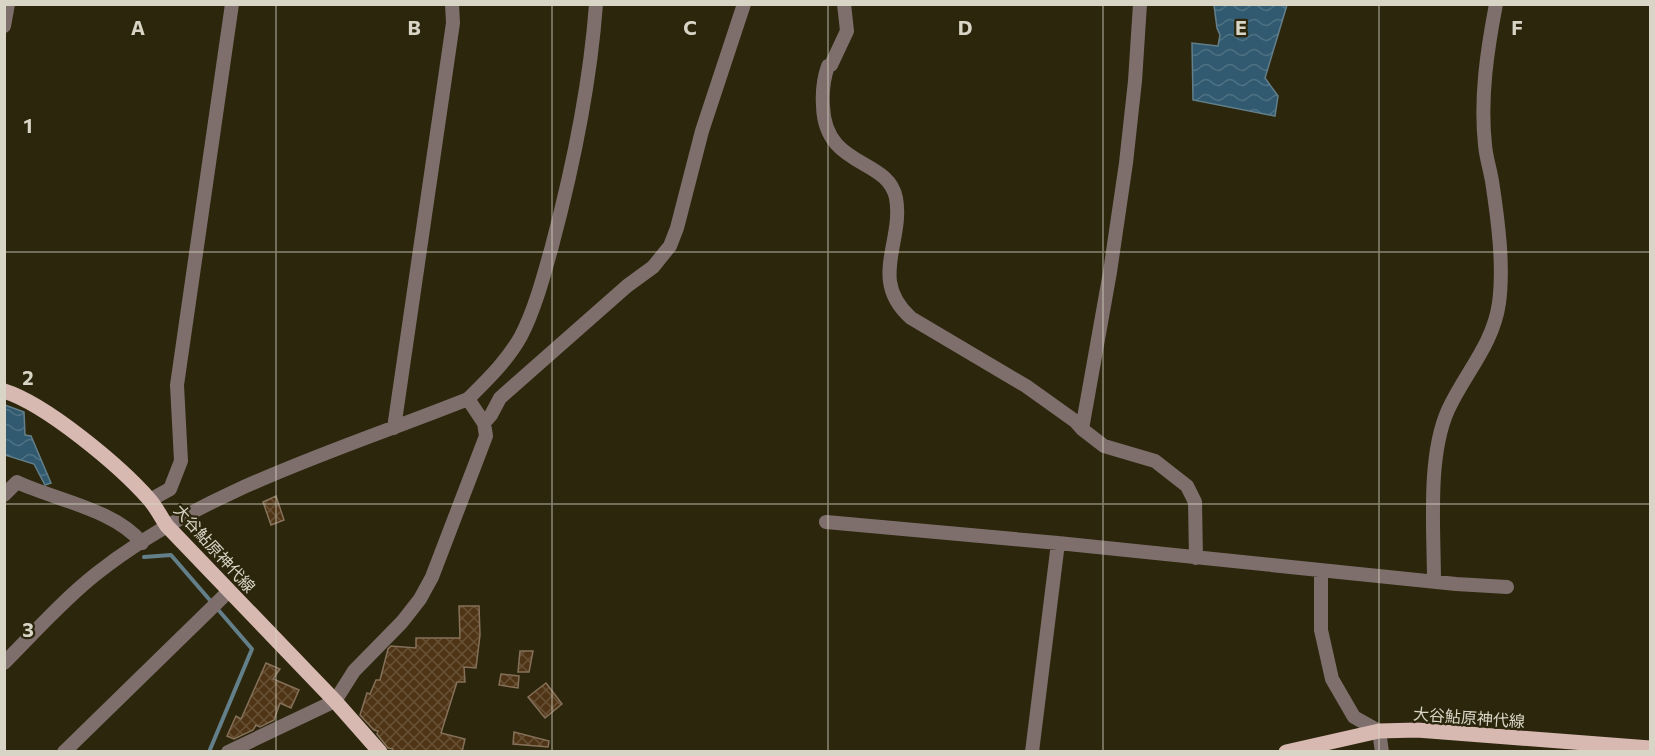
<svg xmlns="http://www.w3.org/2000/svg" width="1655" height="756" viewBox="0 0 1655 756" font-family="Commissioner,'Noto Sans JP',sans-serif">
  <defs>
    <pattern id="water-waves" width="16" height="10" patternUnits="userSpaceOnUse" patternTransform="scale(1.5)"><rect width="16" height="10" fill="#315a70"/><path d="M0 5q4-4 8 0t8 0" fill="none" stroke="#4e7183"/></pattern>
    <pattern id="building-cross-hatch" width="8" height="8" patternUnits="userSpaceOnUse" patternTransform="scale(1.5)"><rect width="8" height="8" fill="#4f3516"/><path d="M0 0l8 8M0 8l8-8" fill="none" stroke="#685136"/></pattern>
  </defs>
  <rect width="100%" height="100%" fill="#2c260c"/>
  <path fill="url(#water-waves)" stroke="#637f8a" stroke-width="1.5" d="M1214,5H1287L1265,78L1278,96L1275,116L1193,100L1192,43L1218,46L1220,35L1217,28Z
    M5,405L24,412L25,435L31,436L51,483L45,485L34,464L5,455Z"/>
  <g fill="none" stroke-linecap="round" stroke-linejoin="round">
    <path stroke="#637f8a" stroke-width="4" d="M144,557L171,555L252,649L209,752"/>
  </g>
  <path fill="url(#building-cross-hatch)" stroke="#85705a" stroke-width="1.5" d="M276,496L284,520L271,525L263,502Z
    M459,606H479L480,635L476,668L464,667L465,682H457L441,733L465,739L462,752H392L393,749L388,748L377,734L378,731L374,730L360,715L367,693L370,694L376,680H380L388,649L391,646L416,648V638H460Z
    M520,651H533L529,672H518Z
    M266,663L280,669L273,679L299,690L291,708L280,703L274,720L260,727L256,725L253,730L234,739L227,736L236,716L241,719Z
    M501,674L519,676L518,688L499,685Z
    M546,683L562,704L545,718L528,697Z
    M514,732L549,741L548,747L513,744Z"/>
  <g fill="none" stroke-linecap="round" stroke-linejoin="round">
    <path stroke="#7e6f6c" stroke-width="14" d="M844,4L847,31L831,65L828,66C823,80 822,91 823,106C825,169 888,157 896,198C904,242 868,280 911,318L1026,386L1075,421L1082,429L1104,446L1155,461L1187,486L1195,502L1196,558
      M4,26L8,4
      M484,423L491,415L500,398L627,286L653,267L670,246L677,228L702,131L744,4
      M394,428L453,23L452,4
      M1082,429L1110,272L1126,163L1135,81L1140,4
      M4,495L17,482C55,500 114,509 142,543
      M150,500L170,489L181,461L177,385L232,4
      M826,522L1058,543L1456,584L1507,587
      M1321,571V630L1332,679L1354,717L1379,731L1382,752
      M1434,582C1434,530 1427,457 1448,410C1465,373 1493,345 1499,303C1504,265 1498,220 1492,181C1490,169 1486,157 1485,145C1480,98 1487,51 1496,4
      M4,663C34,633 63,600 96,574C203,489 343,449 468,399C487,380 508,360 521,336C535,309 544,275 552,246C573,167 590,86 596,4
      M64,752L229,591
      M228,752L335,701L354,671L402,622L420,599L432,577L486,436L484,423L468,399
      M1032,752L1058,543"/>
    <path stroke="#d7b9b2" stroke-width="15" d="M4,391C46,404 120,466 149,499C156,507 161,517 167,526L335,701L380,752
      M1286,752L1379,731L1417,730L1650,748"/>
  </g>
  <path fill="none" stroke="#d8d5c6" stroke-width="1.5" stroke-opacity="0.55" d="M276,4V752M552,4V752M828,4V752M1103,4V752M1379,4V752M4,252H1650M4,504H1650"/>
  <g text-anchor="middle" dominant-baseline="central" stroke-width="4.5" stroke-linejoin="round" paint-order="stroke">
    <g font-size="16" fill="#d8d5c6" stroke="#2c260c">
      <text transform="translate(215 548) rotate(48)">大谷鮎原神代線</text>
      <text transform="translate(1469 717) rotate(4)">大谷鮎原神代線</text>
    </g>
  </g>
  <g font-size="20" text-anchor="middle" font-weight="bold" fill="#d8d5c6" stroke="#2c260c" stroke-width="4.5" stroke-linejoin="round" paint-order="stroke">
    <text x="138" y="35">A</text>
    <text x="414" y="35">B</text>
    <text x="690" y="35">C</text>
    <text x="965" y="35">D</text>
    <text x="1241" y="35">E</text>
    <text x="1517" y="35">F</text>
    <text x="28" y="133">1</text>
    <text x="28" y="385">2</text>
    <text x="28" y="637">3</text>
  </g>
  <rect width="1655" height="756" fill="none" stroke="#d8d5c6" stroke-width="12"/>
</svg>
